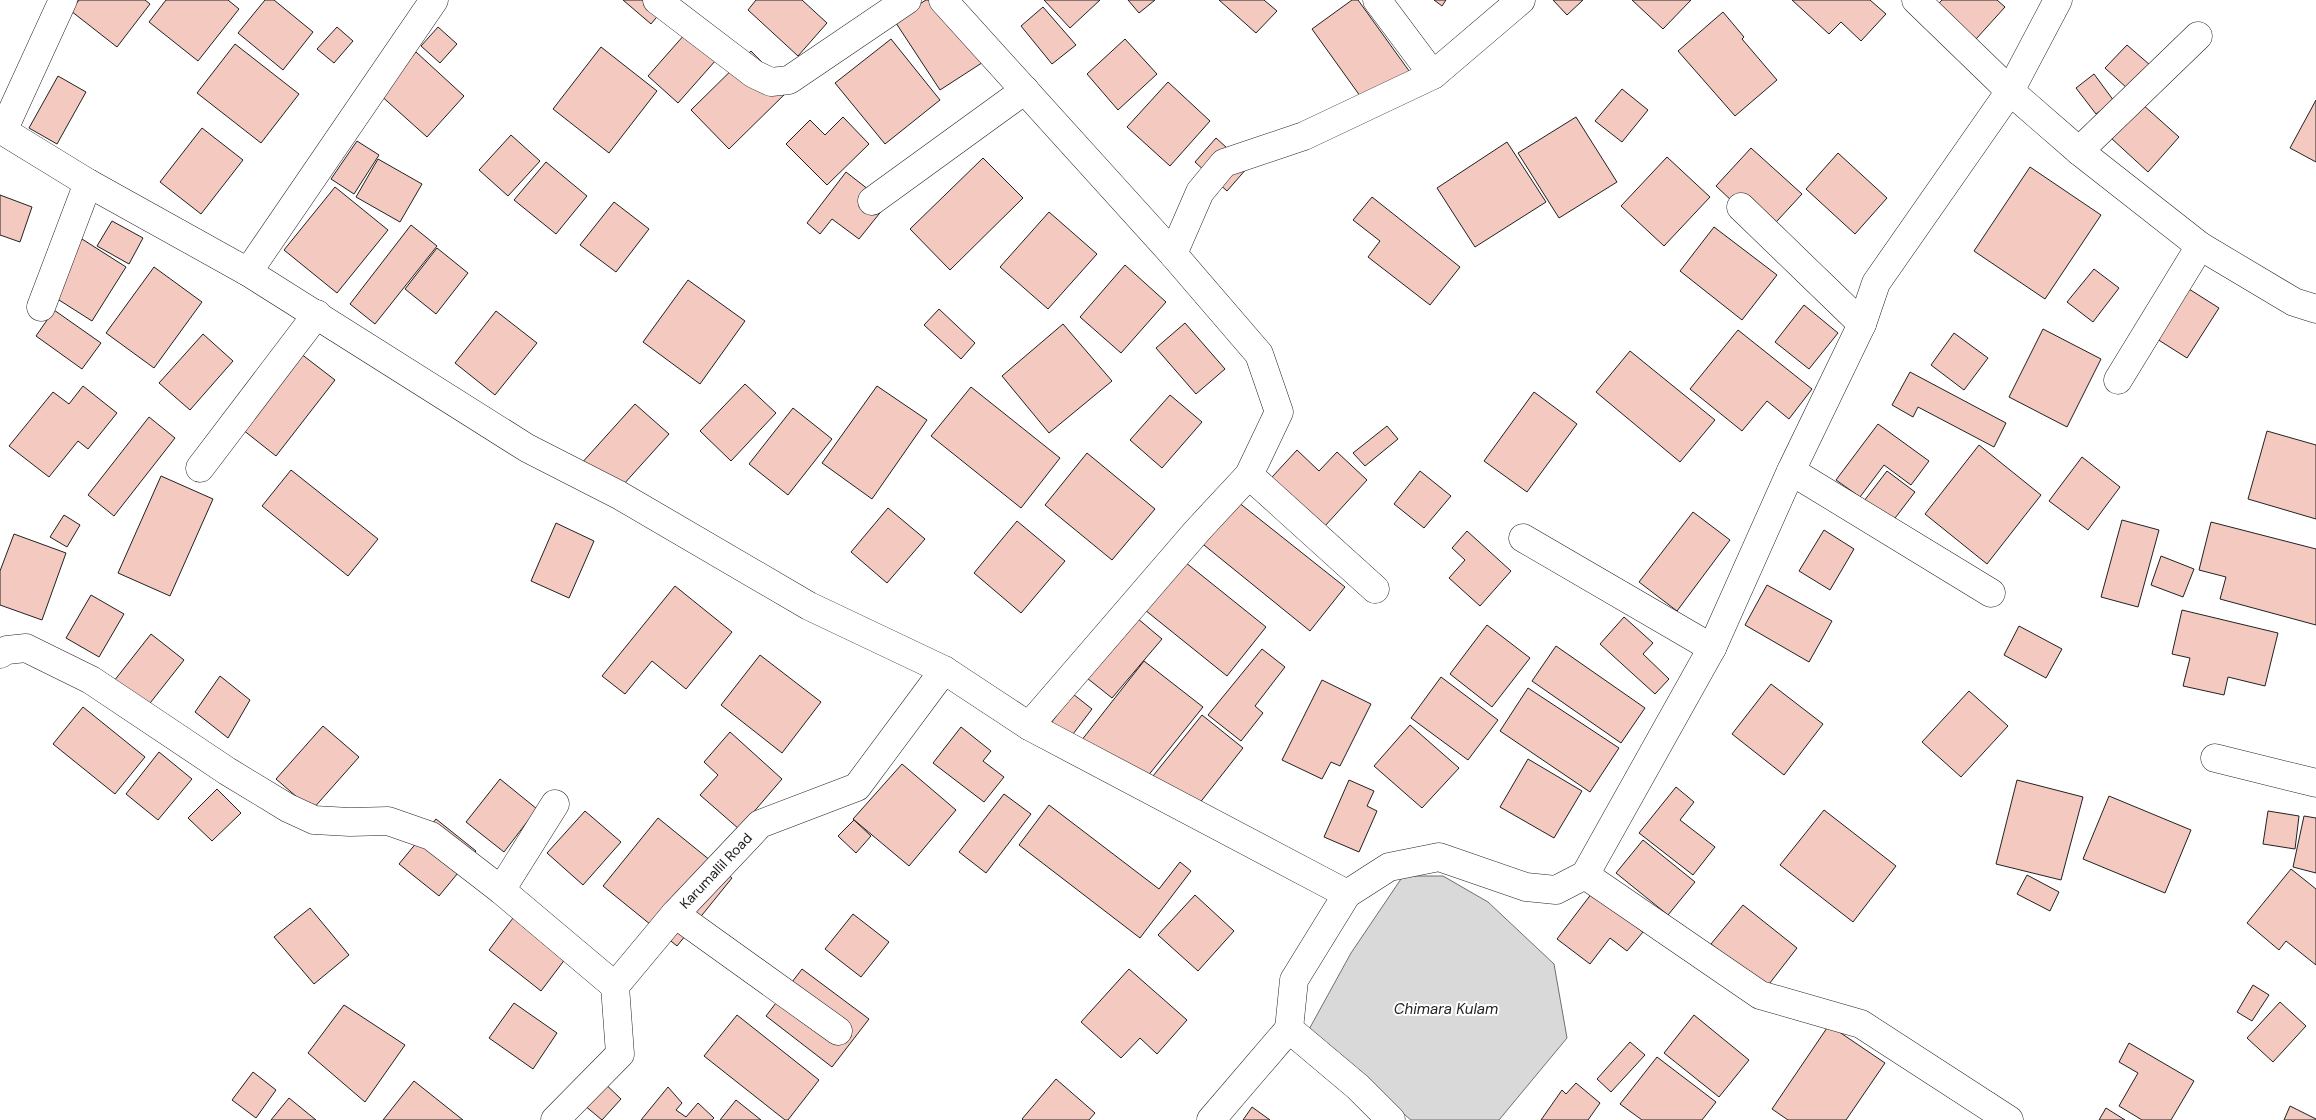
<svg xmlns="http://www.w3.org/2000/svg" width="2316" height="1120" viewBox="0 0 2316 1120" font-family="'DM Sans',sans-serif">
  <rect width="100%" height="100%" fill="#fff"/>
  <path fill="#d9d9d9" stroke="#6f6f6f" d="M1403,876H1443L1488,902L1554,964L1567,1038L1499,1120H1411L1307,1033L1351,953Z"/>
  <path fill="#f3c9c0" stroke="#222" d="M79,0H145L150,4L117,47L71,11Z
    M166,0H228L239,9L198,61L149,22Z
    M265,0H274L313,32L283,70L238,33Z
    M623,0H671L651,24Z
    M756,0H802L827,23L798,56L748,10Z
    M926,0H953L991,57L940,90L894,20Z
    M1044,0H1100L1070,28Z
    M1128,0H1155L1139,13Z
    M1219,0H1264L1277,11L1256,33Z
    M1352,0H1358L1412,75L1368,107L1312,29Z
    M1434,0H1446L1442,6Z
    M1553,0H1583L1567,15Z
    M1632,0H1691L1663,29Z
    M1792,0H1870L1886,14L1861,41L1841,22L1829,34Z
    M1942,0H1997L2005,7L1967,49L1929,14Z
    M1043,7L1076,45L1052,64L1021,26Z
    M1723,12L1744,37L1742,39L1777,80L1735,116L1678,51Z
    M700,17L731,43L678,103L648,76Z
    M337,27L353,41L334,63L317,49Z
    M438,27L457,44L440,63L421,46Z
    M891,39L940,100L885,144L835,83Z
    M1125,39L1157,74L1118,110L1087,74Z
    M235,44L299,94L261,143L197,93Z
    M2127,45L2150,65L2128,89L2105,68Z
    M601,47L657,91L609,153L553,109Z
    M751,51L789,90L729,149L691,110Z
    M416,52L464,96L427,137L378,93Z
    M2094,74L2114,101L2096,114L2076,88Z
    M58,76L86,92L57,144L29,128Z
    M1168,82L1210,121L1170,166L1127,127Z
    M1622,89L1648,110L1622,142L1595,121Z
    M2316,100V162L2290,148Z
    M2142,104L2179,137L2148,172L2111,138Z
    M843,117L869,144L827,185L786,144L810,120L825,135Z
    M1576,117L1617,182L1559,218L1518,153Z
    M202,128L243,160L201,214L160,182Z
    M511,135L540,161L508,196L479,170Z
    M1216,138L1248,167L1227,191L1195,162Z
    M357,141L379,155L354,194L331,179Z
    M1507,142L1546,202L1475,247L1437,188Z
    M1751,148L1802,194L1766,233L1716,186Z
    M1838,153L1887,198L1855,234L1806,189Z
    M1667,157L1710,197L1664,246L1621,206Z
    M983,158L1023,198L950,270L910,229Z
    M378,159L422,184L400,222L356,197Z
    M546,162L587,196L556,234L514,200Z
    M2030,167L2101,215L2045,299L1974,251Z
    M846,172L887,204L859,239L832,219L820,234L807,223Z
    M335,187L388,230L337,293L284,250Z
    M0,195L32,207L20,242L0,235Z
    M1372,197L1460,267L1430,305L1368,257L1380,241L1353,220Z
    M614,202L649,229L616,272L580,245Z
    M1049,212L1097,254L1048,309L1000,267Z
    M112,221L143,238L129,264L97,246Z
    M411,225L437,246L375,324L350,304Z
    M1714,227L1777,275L1742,320L1680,271Z
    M82,239L126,267L92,321L48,293Z
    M437,248L468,273L436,314L405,289Z
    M1125,265L1166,302L1121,353L1080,317Z
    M154,267L202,302L154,368L106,333Z
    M2094,269L2119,288L2093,322L2067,302Z
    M2170,277L2219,308L2187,358L2138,327Z
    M688,280L745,321L700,384L643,342Z
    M1804,305L1838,333L1809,369L1775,342Z
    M939,309L975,343L961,359L924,325Z
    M54,310L101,343L82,369L36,336Z
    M496,311L537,343L495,395L455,363Z
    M1185,323L1225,369L1196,394L1156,348Z
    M1063,324L1112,381L1049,433L1002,376Z
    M2043,329L2101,359L2067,427L2009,397Z
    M1738,330L1812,389L1789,419L1767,401L1742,431L1690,389Z
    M1954,333L1988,358L1964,390L1931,365Z
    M203,334L233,361L190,410L159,383Z
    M296,350L335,380L276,456L238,426Z
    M1630,351L1715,420L1680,462L1596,392Z
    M1910,372L2006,423L1994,447L1918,407L1913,417L1892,405Z
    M745,384L776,413L731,461L700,431Z
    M83,386L117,413L88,449L78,441L49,477L9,446L53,392L69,404Z
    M877,386L927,420L872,499L822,463Z
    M971,387L1060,458L1021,508L931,436Z
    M1534,392L1577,424L1527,492L1484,461Z
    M1170,395L1202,422L1162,468L1130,440Z
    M635,404L669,434L614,495L580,465Z
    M793,408L832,439L788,495L749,464Z
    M149,417L175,438L114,516L88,495Z
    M1878,424L1929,461L1911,485L1884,465L1860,497L1836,480Z
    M1387,426L1398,439L1365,466L1353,453Z
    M2267,431L2316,445V519L2248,499Z
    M1979,445L2041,495L1987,564L1925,514Z
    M1297,450L1319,471L1337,452L1367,480L1314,538L1261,489Z
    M1087,453L1155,509L1112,560L1045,505Z
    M2082,457L2120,487L2088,530L2049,501Z
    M291,470L378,539L348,576L262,506Z
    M1420,471L1451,496L1424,528L1394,504Z
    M1887,471L1915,492L1892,522L1864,501Z
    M161,476L213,499L170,596L118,573Z
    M1233,498L1345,587L1310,631L1199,541Z
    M888,508L925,539L887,583L851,552Z
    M1693,512L1730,540L1677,611L1639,582Z
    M64,515L80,525L67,547L50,537Z
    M2122,520L2159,530L2138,607L2101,597Z
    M1017,521L1065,561L1021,613L974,573Z
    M2211,522L2316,549V625L2220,599L2226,577L2199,570Z
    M556,523L594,541L569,598L531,581Z
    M1824,530L1854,549L1830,590L1799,571Z
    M1467,531L1511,571L1480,606L1449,578L1465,560L1452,548Z
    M14,534L66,553L42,620L0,605V571Z
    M2161,556L2194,569L2183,597L2151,585Z
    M1185,562L1266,627L1227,676L1145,610Z
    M1767,585L1832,621L1809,662L1745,625Z
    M675,586L732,632L686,689L652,661L625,694L602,676Z
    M91,595L124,614L99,657L66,638Z
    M2182,610L2278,633L2265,686L2228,677L2224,695L2183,686L2190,658L2172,654Z
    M1624,617L1653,643L1643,654L1669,679L1655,694L1600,644Z
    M1137,618L1162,639L1112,698L1087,678Z
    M1487,625L1530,658L1492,707L1450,674Z
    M2019,626L2062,649L2046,678L2004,655Z
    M151,634L184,660L147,707L114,681Z
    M1556,646L1645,708L1621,743L1532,681Z
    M1262,649L1285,667L1255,706L1263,713L1241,741L1208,715Z
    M760,655L821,702L782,753L721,705Z
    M1144,661L1203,707L1139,787L1081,741Z
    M220,676L250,700L228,738L195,712Z
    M1441,677L1498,720L1468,760L1411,718Z
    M1322,680L1371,704L1340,766L1331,762L1322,779L1282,760Z
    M1771,684L1823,724L1784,775L1732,734Z
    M1528,688L1619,748L1590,792L1500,731Z
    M1969,691L2008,726L1961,777L1922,742Z
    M1073,694L1092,709L1070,738L1051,723Z
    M83,707L145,757L115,794L53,744Z
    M1202,715L1243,748L1195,809L1153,776Z
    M1410,725L1459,768L1422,808L1374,766Z
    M323,726L359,757L312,810L276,779Z
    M961,727L991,751L983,761L1004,777L984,802L933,763Z
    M730,732L782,779L739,829L700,795L718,775L704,762Z
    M159,752L192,779L158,820L126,794Z
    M1528,759L1582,791L1554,838L1500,807Z
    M902,764L956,810L909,866L853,819Z
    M500,779L537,809L504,852L466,822Z
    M1349,780L1374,791L1367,806L1377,811L1359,852L1324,837Z
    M2017,780L2083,797L2061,880L1996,864Z
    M1676,787L1694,802L1680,820L1715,847L1693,875L1639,833Z
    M217,789L241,813L212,841L188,818Z
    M1004,794L1031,814L986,873L959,852Z
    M2109,796L2191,830L2165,893L2083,859Z
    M1049,805L1159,889L1180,862L1191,871L1140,938L1019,845Z
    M1824,810L1896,866L1853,922L1780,865Z
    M585,811L621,842L583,885L547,853Z
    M2268,811L2299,816L2295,849L2263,844Z
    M2304,816L2316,818V873L2293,867Z
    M658,818L732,878L677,946L603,886Z
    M436,819L476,851L439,896L399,864Z
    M854,820L871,836L856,853L838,836Z
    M1643,840L1695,882L1668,915L1616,873Z
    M2291,869L2316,889V965L2286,941L2279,950L2247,923Z
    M2027,875L2059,892L2050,911L2017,894Z
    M1592,893L1643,932L1627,951L1610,938L1590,964L1557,939Z
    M1195,895L1234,931L1198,971L1158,935Z
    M1743,905L1797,948L1766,988L1711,944Z
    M310,908L349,955L314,984L274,937Z
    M519,910L572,950L541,991L489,950Z
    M853,914L889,942L861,977L825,949Z
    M802,969L869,1019L832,1067L766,1016Z
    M1129,969L1187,1020L1157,1054L1140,1038L1121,1058L1081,1022Z
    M2253,985L2269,995L2252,1021L2237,1012Z
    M2280,1002L2306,1026L2273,1062L2247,1038Z
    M514,1003L557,1033L533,1069L489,1038Z
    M344,1005L405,1045L365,1102L308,1053Z
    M737,1015L819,1080L788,1120H785L704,1056Z
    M1694,1015L1749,1060L1719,1097L1664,1053Z
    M1829,1025L1885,1063L1846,1120H1788L1772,1109Z
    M1630,1042L1645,1055L1611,1092L1597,1079Z
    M2129,1043L2194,1081L2171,1120H2142L2119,1106L2138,1073L2119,1062Z
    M1657,1057L1716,1102L1702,1120H1642L1620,1104Z
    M253,1072L276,1090L256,1118L232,1100Z
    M599,1078L621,1099L602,1120L578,1100Z
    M1056,1079L1095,1113L1089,1120H1023L1022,1119Z
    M414,1081L463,1120H383Z
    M1576,1083L1600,1103L1588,1120H1541L1562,1090L1566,1094Z
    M668,1087L682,1103L676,1110L686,1117L698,1103L714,1118L712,1120H641Z
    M289,1098L316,1120H271Z
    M736,1100L761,1120H720Z
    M2290,1106L2316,1119V1120H2284Z
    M1252,1107L1270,1120H1243Z
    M2106,1108L2125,1120H2099Z"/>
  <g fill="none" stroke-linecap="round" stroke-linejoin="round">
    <g stroke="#222" stroke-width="29">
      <g id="minor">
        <path d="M657,0L754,74L771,82L789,80L907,0"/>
        <path d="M943,0L1173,254"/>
        <path d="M1377,0L1433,75"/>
        <path d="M1916,0L2010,91L2079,151L2200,246L2294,302L2316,309"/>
        <path d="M0,129L88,183L248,272L527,448L619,495L809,606L944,670L1029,726L1347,894"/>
        <path d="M3,131L63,0"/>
        <path d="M2079,151L2198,36"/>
        <path d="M872,201L1025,90"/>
        <path d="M1741,207L1862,324"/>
        <path d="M248,272L434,0"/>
        <path d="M41,307L88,183"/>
        <path d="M2118,380L2200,246"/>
        <path d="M200,468L317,314"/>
        <path d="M1791,471L1991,593"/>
        <path d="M1249,475L1375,589"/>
        <path d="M1523,538L1712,648"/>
        <path d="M0,654L7,650L26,648L91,680L227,771L288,808L314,820L350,822L388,821L431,836L501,890L615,986"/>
        <path d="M1029,726L1197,531L1249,475L1279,412L1259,354L1173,254L1200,192L1224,163L1304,136L1433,75L1521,0"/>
        <path d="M2215,758L2316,783"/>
        <path d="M1585,875L1712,648L1791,471L1862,324L1876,283L2010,91L2058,0"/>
        <path d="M501,890L555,804"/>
        <path d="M675,914L838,1031"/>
        <path id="s1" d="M555,1120L620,1054L615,986L675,914L760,824L857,787L944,670"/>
        <path d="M1211,1120L1289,1029"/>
        <path d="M1391,1120L1358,1087L1289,1029L1294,980L1347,894L1389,867L1439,857L1526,887L1556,890L1585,875L1760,995L1861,1024L2009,1120"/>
      </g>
    </g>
    <use href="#minor" stroke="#fff" stroke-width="28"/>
  </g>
  <g text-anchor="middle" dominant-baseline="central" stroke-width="4" stroke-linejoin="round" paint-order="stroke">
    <g font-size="14" fill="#222" stroke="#fff">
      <text stroke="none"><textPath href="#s1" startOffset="314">Karumallil Road</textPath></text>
    </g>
    <g font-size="15" font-style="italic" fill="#222" stroke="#fff">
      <text x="1446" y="1009">Chimara Kulam</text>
    </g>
  </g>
</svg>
